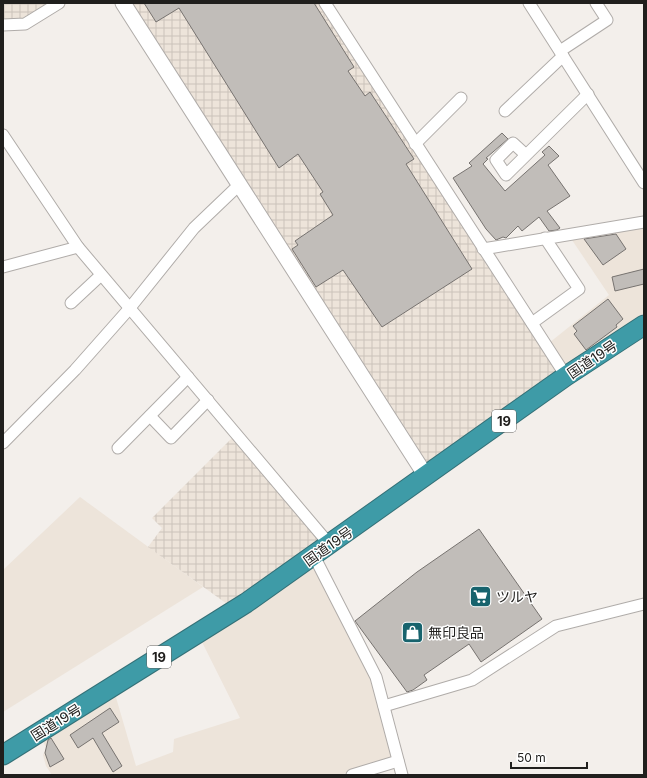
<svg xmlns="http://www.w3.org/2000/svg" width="647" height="778" font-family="Inter,'Noto Sans JP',sans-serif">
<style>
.built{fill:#ede4da}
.industrial{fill:url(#industrial-grid)}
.building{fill:#c1bdb9;stroke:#777370}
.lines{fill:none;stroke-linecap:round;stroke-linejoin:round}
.street-casing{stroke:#b0aca9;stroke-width:13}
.secondary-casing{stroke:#b0aca9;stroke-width:17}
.highway-casing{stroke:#347077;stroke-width:21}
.street{stroke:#fff;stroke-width:11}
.secondary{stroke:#fff;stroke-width:15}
.highway{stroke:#3e9ba7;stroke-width:19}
.labels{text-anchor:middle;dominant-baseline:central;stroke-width:3;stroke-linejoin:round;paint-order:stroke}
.shield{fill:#fff;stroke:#636261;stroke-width:1}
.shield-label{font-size:13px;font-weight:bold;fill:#201f1d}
.street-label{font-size:14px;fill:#201f1d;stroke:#fff}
.poi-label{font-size:14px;fill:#201f1d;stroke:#fff;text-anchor:start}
</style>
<defs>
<pattern id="industrial-grid" width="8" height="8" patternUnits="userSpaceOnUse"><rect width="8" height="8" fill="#ede4da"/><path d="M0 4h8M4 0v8" fill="none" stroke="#cbc3bb"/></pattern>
</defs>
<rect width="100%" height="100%" fill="#f3efeb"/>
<g class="built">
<polygon points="644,224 644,313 566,367 549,343 609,295 570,237"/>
<polygon points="80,497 203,587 3,712 3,570"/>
<polygon points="312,569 316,571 374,684 392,759 340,775 52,775 46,766 43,755 46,748 42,739 115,694 136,766 173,752 174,739 240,718 202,642"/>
</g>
<g class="industrial">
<polygon points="3,3 50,3 26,19 3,20"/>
<polygon points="130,3 322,3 557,372 430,463 425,462"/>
<polygon points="233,437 318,539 317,544 227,604 148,547 162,528 152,518"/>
</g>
<g class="building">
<polygon points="144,3 314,3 354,67 348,71 365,96 370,92 414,159 406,164 472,269 382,327 343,270 316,287 292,249 298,245 295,241 333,215 320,194 323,192 298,154 279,168 179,8 156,22"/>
<polygon points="502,133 508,139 486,158 488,159 483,164 505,191 545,155 542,152 549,146 559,156 548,165 570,196 547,211 560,228 557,230 549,231 539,217 522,231 518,226 506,238 503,237 496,240 486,229 453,178 472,166 469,163"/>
<polygon points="616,234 626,249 603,265 584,239"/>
<polygon points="644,269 644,284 615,291 612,277"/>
<polygon points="608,299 623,319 616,325 617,327 586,350 574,334 577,331 573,326"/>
<polygon points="479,529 542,619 481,662 469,644 424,675 427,680 413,690 407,692 355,621 417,572"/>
<polygon points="110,708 119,722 102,733 122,766 113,772 93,738 78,748 70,735"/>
<polygon points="51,738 64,759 50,767 45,753 48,740"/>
</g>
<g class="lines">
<defs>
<g id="street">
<polyline points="325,3 566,376"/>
<polyline points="529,3 644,183"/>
<polyline points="3,25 25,24 59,3"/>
<polyline points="560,51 607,20 596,3"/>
<polyline points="505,111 563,56"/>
<polyline points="3,135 78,247 330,545"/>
<polyline points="415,144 461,98"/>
<polyline points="526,155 513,143 496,160 506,175 588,94"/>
<polyline points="483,249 644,222"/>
<polyline points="3,267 78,247"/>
<polyline points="71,303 101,275"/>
<polyline points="532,323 579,289 545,238"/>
<polyline points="150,416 171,438 208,400"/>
<polyline points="3,443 75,370 129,309 194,228 239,185"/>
<polyline points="118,448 188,377"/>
<polyline points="314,556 376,677 402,775"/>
<polyline points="384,706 472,680 556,626 644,604"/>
<polyline points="352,775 398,761"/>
</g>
<polyline id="secondary" points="123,3 426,476"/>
<polyline id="highway" points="3,755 246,603 566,376 644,325"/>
</defs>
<use href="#street" class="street-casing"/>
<use href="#secondary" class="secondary-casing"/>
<use href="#highway" class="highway-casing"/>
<use href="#street" class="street"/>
<use href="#secondary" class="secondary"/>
<use href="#highway" class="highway"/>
</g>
<defs>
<symbol id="supermarket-square" viewBox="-11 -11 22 22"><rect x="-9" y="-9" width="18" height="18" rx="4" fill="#17636d" stroke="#fff"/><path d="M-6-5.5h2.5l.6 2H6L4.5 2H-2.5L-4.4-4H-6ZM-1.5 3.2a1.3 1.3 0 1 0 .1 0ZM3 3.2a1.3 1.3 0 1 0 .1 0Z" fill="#fff"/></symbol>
<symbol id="shop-square" viewBox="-11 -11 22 22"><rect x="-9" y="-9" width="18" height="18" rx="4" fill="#17636d" stroke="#fff"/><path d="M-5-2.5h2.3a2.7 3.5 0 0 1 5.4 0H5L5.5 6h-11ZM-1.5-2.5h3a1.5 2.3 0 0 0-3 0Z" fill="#fff"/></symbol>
</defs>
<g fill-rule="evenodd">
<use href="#supermarket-square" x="468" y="584" width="25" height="25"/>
<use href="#shop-square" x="400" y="620" width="25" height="25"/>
</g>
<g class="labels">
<g class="shield">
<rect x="492" y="410" width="24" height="22" rx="3"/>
<rect x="147" y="646" width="24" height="22" rx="3"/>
</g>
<g class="shield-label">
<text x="504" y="421">19</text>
<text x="159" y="657">19</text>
</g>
<g class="street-label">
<text transform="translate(592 359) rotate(-34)">国道19号</text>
<text transform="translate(328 546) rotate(-35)">国道19号</text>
<text transform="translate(56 722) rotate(-32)">国道19号</text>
</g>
<g class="poi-label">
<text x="496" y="596">ツルヤ</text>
<text x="428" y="632">無印良品</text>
</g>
</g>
<rect width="647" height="778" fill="none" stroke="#201f1d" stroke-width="8"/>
<path d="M511 762v6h76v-6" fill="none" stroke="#201f1d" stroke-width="2"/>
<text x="517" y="762" font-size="12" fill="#201f1d" stroke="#ffffff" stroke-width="3" paint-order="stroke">50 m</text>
</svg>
